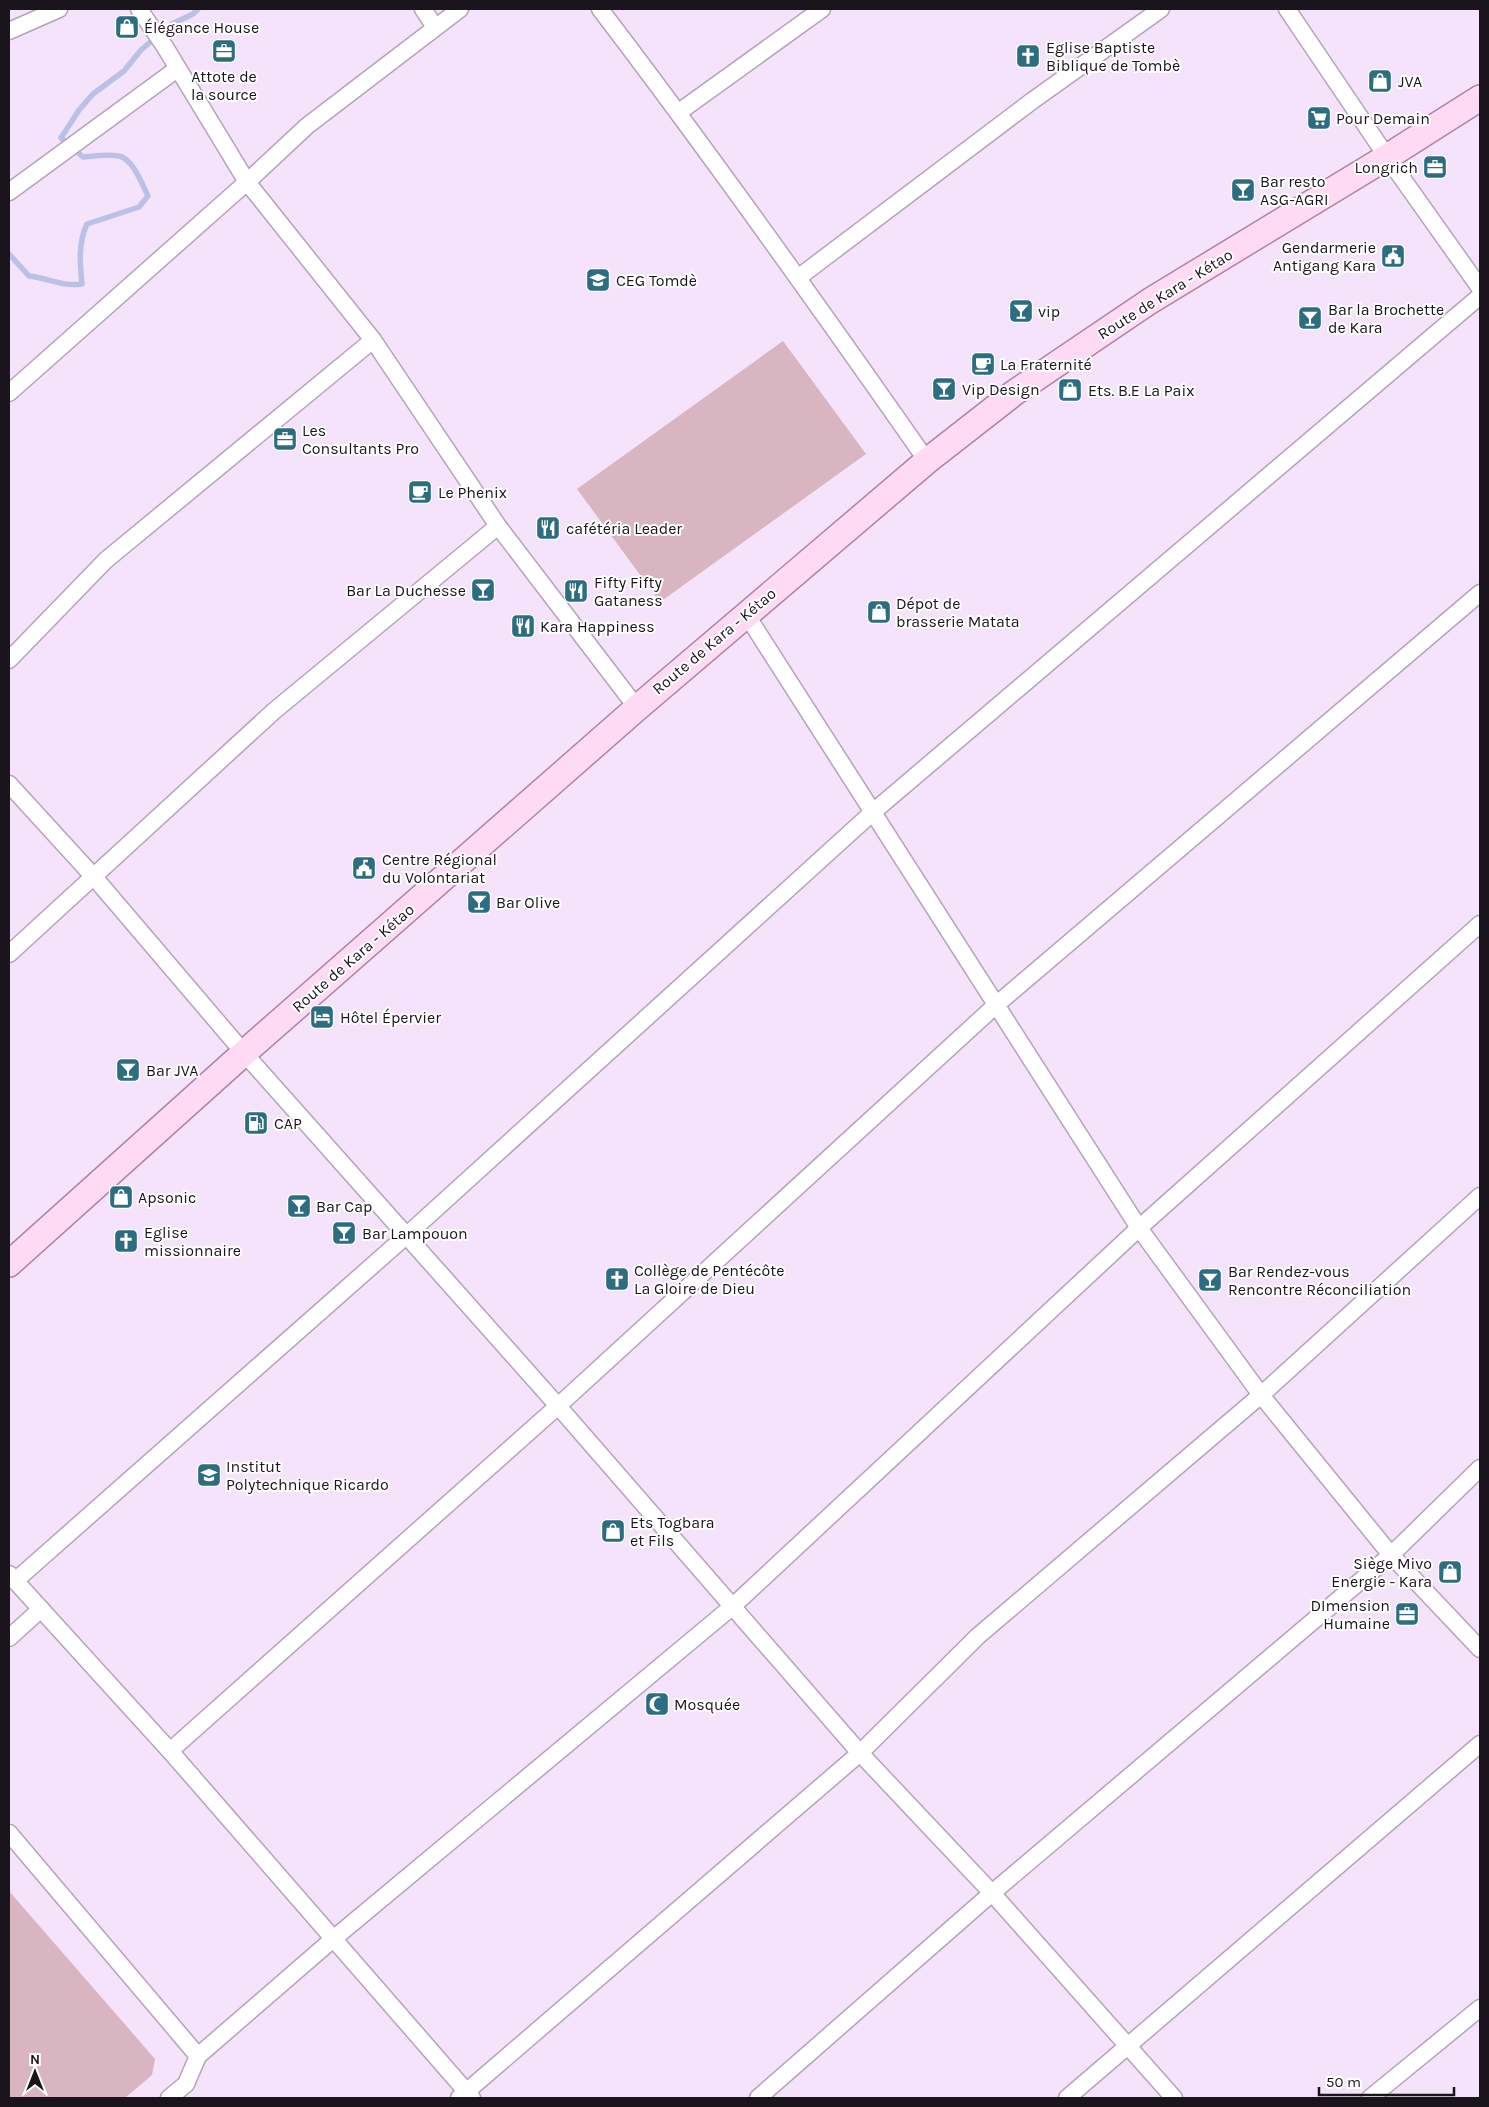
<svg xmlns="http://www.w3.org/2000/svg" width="1489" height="2107" font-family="Karla,sans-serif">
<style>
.green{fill:#d8b5c0}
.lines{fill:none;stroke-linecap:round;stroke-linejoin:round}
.stream{stroke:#bbc0e7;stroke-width:5.5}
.minor-casing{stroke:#b4a3b9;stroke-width:19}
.primary-casing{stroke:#ae84a3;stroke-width:28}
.minor{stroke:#fff;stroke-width:16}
.primary{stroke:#fedaf4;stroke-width:25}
.labels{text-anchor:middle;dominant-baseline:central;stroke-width:4;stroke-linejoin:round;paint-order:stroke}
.poi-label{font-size:16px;fill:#1a141c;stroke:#fff;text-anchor:start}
.street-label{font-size:16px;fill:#1a141c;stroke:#fff}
</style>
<rect width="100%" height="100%" fill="#f4e3fa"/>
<g class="green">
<polygon points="783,341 866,454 660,602 577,489"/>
<polygon points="9,1891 155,2059 152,2075 125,2098 9,2098"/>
</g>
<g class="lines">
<path class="stream" d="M9,254L29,276C48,278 63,287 82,284C80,264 78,243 87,224L139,207L148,196C142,184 133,159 119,156C108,154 94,156 83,157L61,138L79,110L93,94L124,71L141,50L172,24L193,14L198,9"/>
<defs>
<g id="minor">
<polyline points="139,9 165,47 247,182 373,340 498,526 637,708"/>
<polyline points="423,9 435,27"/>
<path d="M600,9C713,157 820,308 927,461"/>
<polyline points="1287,9 1387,157 1480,288"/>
<polyline points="9,31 59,9"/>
<polyline points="679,112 822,9"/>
<polyline points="9,192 177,69"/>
<polyline points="799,277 1032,101 1161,9"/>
<polyline points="9,393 247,182 307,126 460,9"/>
<polyline points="746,614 1139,1228 1261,1395 1391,1555 1480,1649"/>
<polyline points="9,660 106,560 373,340"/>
<polyline points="9,784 94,877 244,1053 558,1406 860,1753 992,1893 1174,2098"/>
<polyline points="9,954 274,711 498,526"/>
<polyline points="9,1574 170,1751 472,2098"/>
<polyline points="15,1581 407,1235 873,812 1480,296"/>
<polyline points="9,1638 41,1609"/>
<polyline points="170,1751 558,1406 996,1005 1480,593"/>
<polyline points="9,1833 198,2056 186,2084 169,2098"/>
<polyline points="198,2056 332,1940 733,1606 1139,1228 1480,924"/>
<polyline points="459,2098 860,1753 978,1636 1261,1395 1480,1196"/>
<polyline points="758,2098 992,1893 1391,1555 1480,1468"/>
<polyline points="1067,2098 1480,1744"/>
<polyline points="1370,2098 1480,2008"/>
</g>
<polyline id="primary" points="9,1264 244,1053 637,708 927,461 1014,393 1150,301 1387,157 1480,98"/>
</defs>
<use href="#minor" class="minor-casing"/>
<use href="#primary" class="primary-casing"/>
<use href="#minor" class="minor"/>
<use href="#primary" class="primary"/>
</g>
<defs>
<symbol id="shop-square" viewBox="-11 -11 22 22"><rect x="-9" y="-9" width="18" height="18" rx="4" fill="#2c6d81" stroke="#fff"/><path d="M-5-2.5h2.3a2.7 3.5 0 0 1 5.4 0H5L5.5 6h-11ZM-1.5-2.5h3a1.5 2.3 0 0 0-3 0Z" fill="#fff"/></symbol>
<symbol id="office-square" viewBox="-11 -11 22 22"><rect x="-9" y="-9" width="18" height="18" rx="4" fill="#2c6d81" stroke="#fff"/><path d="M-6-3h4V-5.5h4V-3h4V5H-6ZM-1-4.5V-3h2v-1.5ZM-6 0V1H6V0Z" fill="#fff"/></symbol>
<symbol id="church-square" viewBox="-11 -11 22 22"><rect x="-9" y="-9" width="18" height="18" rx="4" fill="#2c6d81" stroke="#fff"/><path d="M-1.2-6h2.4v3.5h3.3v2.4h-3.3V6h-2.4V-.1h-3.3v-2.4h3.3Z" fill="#fff"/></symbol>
<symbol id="supermarket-square" viewBox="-11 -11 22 22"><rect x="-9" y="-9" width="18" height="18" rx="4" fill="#2c6d81" stroke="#fff"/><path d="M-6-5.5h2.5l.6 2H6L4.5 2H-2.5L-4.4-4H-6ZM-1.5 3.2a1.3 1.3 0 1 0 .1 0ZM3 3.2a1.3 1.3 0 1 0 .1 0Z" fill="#fff"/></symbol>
<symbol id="bar-square" viewBox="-11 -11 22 22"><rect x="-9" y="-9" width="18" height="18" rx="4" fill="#2c6d81" stroke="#fff"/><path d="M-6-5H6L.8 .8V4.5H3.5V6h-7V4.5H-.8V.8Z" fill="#fff"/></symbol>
<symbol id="civic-square" viewBox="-11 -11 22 22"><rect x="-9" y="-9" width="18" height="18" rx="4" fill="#2c6d81" stroke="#fff"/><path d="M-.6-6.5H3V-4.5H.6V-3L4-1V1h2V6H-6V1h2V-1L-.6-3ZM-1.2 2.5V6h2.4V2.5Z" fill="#fff"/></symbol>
<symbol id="school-square" viewBox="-11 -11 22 22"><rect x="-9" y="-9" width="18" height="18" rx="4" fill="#2c6d81" stroke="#fff"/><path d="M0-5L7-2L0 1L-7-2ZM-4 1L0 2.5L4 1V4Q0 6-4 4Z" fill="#fff"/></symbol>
<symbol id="cafe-square" viewBox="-11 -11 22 22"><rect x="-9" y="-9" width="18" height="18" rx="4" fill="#2c6d81" stroke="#fff"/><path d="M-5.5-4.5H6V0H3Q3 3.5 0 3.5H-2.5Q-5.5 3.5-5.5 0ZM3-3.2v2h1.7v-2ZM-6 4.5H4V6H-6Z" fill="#fff"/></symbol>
<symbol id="restaurant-square" viewBox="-11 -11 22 22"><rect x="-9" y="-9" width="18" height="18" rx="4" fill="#2c6d81" stroke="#fff"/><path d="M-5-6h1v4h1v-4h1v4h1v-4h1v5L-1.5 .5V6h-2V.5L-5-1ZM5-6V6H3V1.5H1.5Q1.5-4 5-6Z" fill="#fff"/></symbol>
<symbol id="hotel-square" viewBox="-11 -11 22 22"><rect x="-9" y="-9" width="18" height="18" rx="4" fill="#2c6d81" stroke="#fff"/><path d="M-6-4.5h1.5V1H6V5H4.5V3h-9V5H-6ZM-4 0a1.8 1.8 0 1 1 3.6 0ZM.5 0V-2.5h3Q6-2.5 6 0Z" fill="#fff"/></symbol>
<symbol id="fuel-square" viewBox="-11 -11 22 22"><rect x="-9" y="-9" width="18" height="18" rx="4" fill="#2c6d81" stroke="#fff"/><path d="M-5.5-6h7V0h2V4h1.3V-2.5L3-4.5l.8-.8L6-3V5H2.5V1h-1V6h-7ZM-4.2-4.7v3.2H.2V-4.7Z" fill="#fff"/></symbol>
<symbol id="mosque-square" viewBox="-11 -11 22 22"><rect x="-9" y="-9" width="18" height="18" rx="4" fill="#2c6d81" stroke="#fff"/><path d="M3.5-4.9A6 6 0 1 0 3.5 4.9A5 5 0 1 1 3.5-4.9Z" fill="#fff"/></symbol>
</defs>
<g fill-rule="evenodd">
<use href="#shop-square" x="113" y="13" width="28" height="28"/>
<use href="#office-square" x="210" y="37" width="28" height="28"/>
<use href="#church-square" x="1014" y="42" width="28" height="28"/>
<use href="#shop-square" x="1366" y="67" width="28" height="28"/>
<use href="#supermarket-square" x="1305" y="104" width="28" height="28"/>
<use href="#office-square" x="1421" y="153" width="28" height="28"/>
<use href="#bar-square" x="1229" y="176" width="28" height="28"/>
<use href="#civic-square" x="1379" y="242" width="28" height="28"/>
<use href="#school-square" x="584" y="266" width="28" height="28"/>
<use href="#bar-square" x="1007" y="297" width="28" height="28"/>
<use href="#bar-square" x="1296" y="304" width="28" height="28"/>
<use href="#cafe-square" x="969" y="350" width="28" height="28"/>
<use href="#bar-square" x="930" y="375" width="28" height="28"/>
<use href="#shop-square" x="1056" y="376" width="28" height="28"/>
<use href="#office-square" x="271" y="425" width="28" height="28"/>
<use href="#cafe-square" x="406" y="478" width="28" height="28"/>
<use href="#restaurant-square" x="534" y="514" width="28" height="28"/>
<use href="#bar-square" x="469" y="576" width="28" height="28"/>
<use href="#restaurant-square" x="562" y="577" width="28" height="28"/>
<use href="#shop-square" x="865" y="598" width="28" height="28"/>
<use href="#restaurant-square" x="509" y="612" width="28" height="28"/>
<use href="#civic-square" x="350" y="854" width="28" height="28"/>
<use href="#bar-square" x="465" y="888" width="28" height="28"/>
<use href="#hotel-square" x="308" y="1003" width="28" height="28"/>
<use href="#bar-square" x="114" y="1056" width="28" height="28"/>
<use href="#fuel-square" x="242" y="1109" width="28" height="28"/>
<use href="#shop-square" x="107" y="1183" width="28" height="28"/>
<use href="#bar-square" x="285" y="1192" width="28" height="28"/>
<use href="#bar-square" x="330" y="1219" width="28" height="28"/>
<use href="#church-square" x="112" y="1227" width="28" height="28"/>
<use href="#church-square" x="603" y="1265" width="28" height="28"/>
<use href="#bar-square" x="1196" y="1266" width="28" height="28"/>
<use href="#school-square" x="195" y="1461" width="28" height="28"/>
<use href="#shop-square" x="599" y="1517" width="28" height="28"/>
<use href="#shop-square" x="1436" y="1558" width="28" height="28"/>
<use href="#office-square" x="1393" y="1600" width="28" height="28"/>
<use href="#mosque-square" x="643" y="1690" width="28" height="28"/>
</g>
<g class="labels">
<g class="poi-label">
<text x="144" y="27">Élégance House</text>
<text x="1046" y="47">Eglise Baptiste<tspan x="1046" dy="18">Biblique de Tombè</tspan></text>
<text x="224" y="76" text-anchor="middle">Attote de<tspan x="224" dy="18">la source</tspan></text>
<text x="1398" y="81">JVA</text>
<text x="1336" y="118">Pour Demain</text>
<text x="1418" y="167" text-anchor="end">Longrich</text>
<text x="1260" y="181">Bar resto<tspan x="1260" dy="18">ASG-AGRI</tspan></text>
<text x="1376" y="247" text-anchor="end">Gendarmerie<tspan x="1376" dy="18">Antigang Kara</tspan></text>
<text x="616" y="280">CEG Tomdè</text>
<text x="1328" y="309">Bar la Brochette<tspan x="1328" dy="18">de Kara</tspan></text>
<text x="1038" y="311">vip</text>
<text x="1000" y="364">La Fraternité</text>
<text x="962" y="389">Vip Design</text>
<text x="1088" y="390">Ets. B.E La Paix</text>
<text x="302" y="430">Les<tspan x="302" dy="18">Consultants Pro</tspan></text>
<text x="438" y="492">Le Phenix</text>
<text x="566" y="528">cafétéria Leader</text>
<text x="594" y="582">Fifty Fifty<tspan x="594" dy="18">Gataness</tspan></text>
<text x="466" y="590" text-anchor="end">Bar La Duchesse</text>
<text x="896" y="603">Dépot de<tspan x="896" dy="18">brasserie Matata</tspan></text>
<text x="540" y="626">Kara Happiness</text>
<text x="382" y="859">Centre Régional<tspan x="382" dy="18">du Volontariat</tspan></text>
<text x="496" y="902">Bar Olive</text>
<text x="340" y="1017">Hôtel Épervier</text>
<text x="146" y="1070">Bar JVA</text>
<text x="274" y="1123">CAP</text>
<text x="138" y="1197">Apsonic</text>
<text x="316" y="1206">Bar Cap</text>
<text x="144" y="1232">Eglise<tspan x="144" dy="18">missionnaire</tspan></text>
<text x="362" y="1233">Bar Lampouon</text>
<text x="634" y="1270">Collège de Pentécôte<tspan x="634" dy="18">La Gloire de Dieu</tspan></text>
<text x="1228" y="1271">Bar Rendez-vous<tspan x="1228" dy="18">Rencontre Réconciliation</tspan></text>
<text x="226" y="1466">Institut<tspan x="226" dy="18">Polytechnique Ricardo</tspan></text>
<text x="630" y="1522">Ets Togbara<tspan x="630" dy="18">et Fils</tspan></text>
<text x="1432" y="1563" text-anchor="end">Siège Mivo<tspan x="1432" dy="18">Energie - Kara</tspan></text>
<text x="1390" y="1605" text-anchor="end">DImension<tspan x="1390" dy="18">Humaine</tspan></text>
<text x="674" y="1704">Mosquée</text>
</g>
<g class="street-label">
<text transform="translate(1165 294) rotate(-32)">Route de Kara - Kétao</text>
<text transform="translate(714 641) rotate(-40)">Route de Kara - Kétao</text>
<text transform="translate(353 958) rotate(-41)">Route de Kara - Kétao</text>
</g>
</g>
<rect width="1489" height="2107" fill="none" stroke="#1a141c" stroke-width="20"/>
<g transform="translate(35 2072)" stroke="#ffffff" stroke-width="4" paint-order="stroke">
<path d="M0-4L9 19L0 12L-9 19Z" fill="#1a141c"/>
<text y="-8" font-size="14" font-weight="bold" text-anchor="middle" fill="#1a141c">N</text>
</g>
<path d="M1319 2087v8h135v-8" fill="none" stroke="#1a141c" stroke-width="2.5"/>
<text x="1326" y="2087" font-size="15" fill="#1a141c" stroke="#ffffff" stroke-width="4" paint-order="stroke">50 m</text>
</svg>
